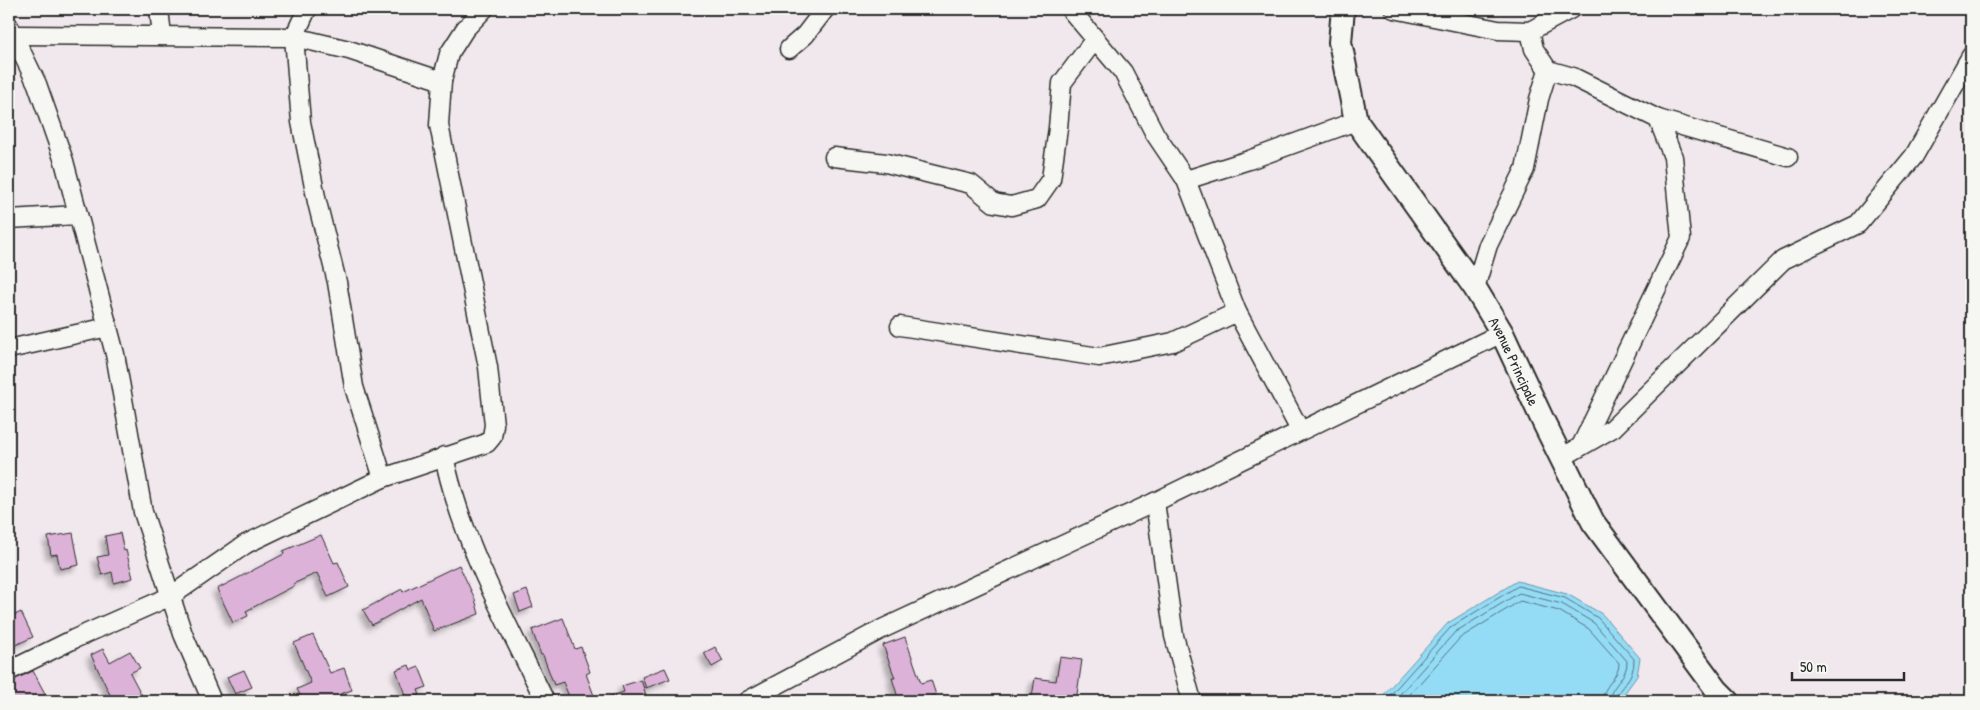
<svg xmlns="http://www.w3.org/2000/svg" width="1980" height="710" font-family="'Patrick Hand',sans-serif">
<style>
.water{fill:#94dcf6;stroke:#6a95a5}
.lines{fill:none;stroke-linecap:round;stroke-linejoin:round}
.shore{stroke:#55727c;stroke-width:1}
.building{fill:#ddb2d8;stroke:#2b2b2b;filter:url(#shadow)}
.minor-casing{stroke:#2b2b2b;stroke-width:21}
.tertiary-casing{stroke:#2b2b2b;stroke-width:26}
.minor{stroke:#f6f6f2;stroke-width:18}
.tertiary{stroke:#f6f6f2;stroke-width:22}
.labels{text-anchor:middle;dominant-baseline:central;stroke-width:4;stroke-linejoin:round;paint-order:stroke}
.street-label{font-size:15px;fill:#2b2b2b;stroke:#f6f6f2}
</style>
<defs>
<filter id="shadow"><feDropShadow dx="-4.5" dy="4.5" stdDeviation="2.5" flood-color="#0004"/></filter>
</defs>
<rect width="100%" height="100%" fill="#f1e8ed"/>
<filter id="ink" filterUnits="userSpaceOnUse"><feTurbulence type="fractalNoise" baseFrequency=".02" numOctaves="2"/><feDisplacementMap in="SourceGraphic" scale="10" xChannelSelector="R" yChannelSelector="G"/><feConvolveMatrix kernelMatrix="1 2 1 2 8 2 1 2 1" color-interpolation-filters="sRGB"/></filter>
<g filter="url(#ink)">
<polygon class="water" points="1517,581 1567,594 1602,614 1640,658 1637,676 1619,701 1378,701 1448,623"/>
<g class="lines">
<g class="shore">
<path d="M1385,701L1451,627L1518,586L1565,598L1598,618L1634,659C1635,681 1618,685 1615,701"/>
<path d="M1394,701L1455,632L1519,593L1562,604L1594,623L1627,661C1628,678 1610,685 1609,701"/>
<path d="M1404,701L1460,638L1520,601L1559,611L1589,629L1619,663C1620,677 1602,686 1602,701"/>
</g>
</g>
<g class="building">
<polygon points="73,533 79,565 60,569 57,554 51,555 48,537"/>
<polygon points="120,533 124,551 126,550 133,578 114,583 112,572 102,575 97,557 108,555 105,536"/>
<polygon points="321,535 334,563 338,562 349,587 328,597 317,573 293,584 294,586 246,611 248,616 233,623 217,589 284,554 283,551"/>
<polygon points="459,565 475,599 479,614 434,631 421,598 372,625 363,610 402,589 403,592"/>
<polygon points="527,590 533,607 520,612 514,595"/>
<polygon points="21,612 33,637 9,648 9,618"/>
<polygon points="563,618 575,649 581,647 590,672 586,674 596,701 571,701 563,682 554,685 543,655 541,655 532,630"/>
<polygon points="313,635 330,673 344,668 352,690 340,694 343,701 303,701 297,689 311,683 294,643"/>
<polygon points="905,637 921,683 931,680 936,695 914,701 899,701 892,678 895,678 883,645"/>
<polygon points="715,647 723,661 712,667 704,653"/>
<polygon points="103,649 110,662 130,651 140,668 130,673 145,701 113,701 91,655"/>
<polygon points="1060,657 1082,660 1076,701 1058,701 1032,697 1035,678 1056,681"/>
<polygon points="409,665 411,670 419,667 427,687 418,690 420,695 407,700 396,670"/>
<polygon points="665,668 670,679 646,688 642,677"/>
<polygon points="244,670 252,687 235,694 227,677"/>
<polygon points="33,671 49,701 9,701 9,682"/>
<polygon points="641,680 648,701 603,701 602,699 624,692 622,686"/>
</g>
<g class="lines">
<defs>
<g id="minor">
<polyline points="159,9 162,36"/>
<polyline points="307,9 294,37 301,122 317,202 337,282 354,387 383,478"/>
<polyline points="1070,9 1123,72 1155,134 1186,180 1249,160 1356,121"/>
<polyline points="1394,9 1498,30 1530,31 1571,9"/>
<polyline points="9,26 37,84 64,161 115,354 143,512 183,634 212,701"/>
<polyline points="1530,31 1534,49 1548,70 1573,77 1658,119 1673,157 1681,238 1582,444"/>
<polyline points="14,35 294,37 349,50 442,81"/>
<polyline points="789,49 805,35 825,9"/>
<polyline points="1658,119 1788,157"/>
<polyline points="834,157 886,163 971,184 994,203 1011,206 1037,199 1051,179 1058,128 1062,83 1095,39"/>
<polyline points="1186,180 1237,312 1300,430"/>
<polyline points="9,219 78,215"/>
<polyline points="1475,288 1488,245 1525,169 1539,99 1548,70"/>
<polyline points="900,326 1099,357 1173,342 1237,312"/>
<polyline points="9,349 108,327"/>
<path d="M444,456C462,543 507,622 545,701"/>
<polyline points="1561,458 1613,428 1783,260 1858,224 1914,156 1971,56"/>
<polyline points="1155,502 1174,636 1192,701"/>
<polyline points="9,671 74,639 171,596 246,544 383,478 487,443 492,437 494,425 488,367 439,125 442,81 449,54 465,29 484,9"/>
<polyline points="747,701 882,629 1155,502 1502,333"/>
</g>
<g id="tertiary">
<path id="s1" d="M1343,9L1340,42L1356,121L1475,288L1502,333L1544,423L1593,522L1717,690L1728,701"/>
</g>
</defs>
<use href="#minor" class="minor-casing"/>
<use href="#tertiary" class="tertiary-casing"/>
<use href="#minor" class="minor"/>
<use href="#tertiary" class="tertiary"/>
</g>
</g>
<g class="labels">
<g class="street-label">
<text stroke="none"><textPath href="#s1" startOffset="402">Avenue Principale</textPath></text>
</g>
</g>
<rect width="1980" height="710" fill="none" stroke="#f6f6f2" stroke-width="30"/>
<rect x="15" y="15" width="1950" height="680" fill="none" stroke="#2b2b2b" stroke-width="2" filter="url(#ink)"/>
<path d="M1792 672v8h112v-8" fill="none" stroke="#2b2b2b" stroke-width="2.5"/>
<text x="1800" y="672" font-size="15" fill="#2b2b2b" stroke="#f6f6f2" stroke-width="4" paint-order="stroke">50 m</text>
</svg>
